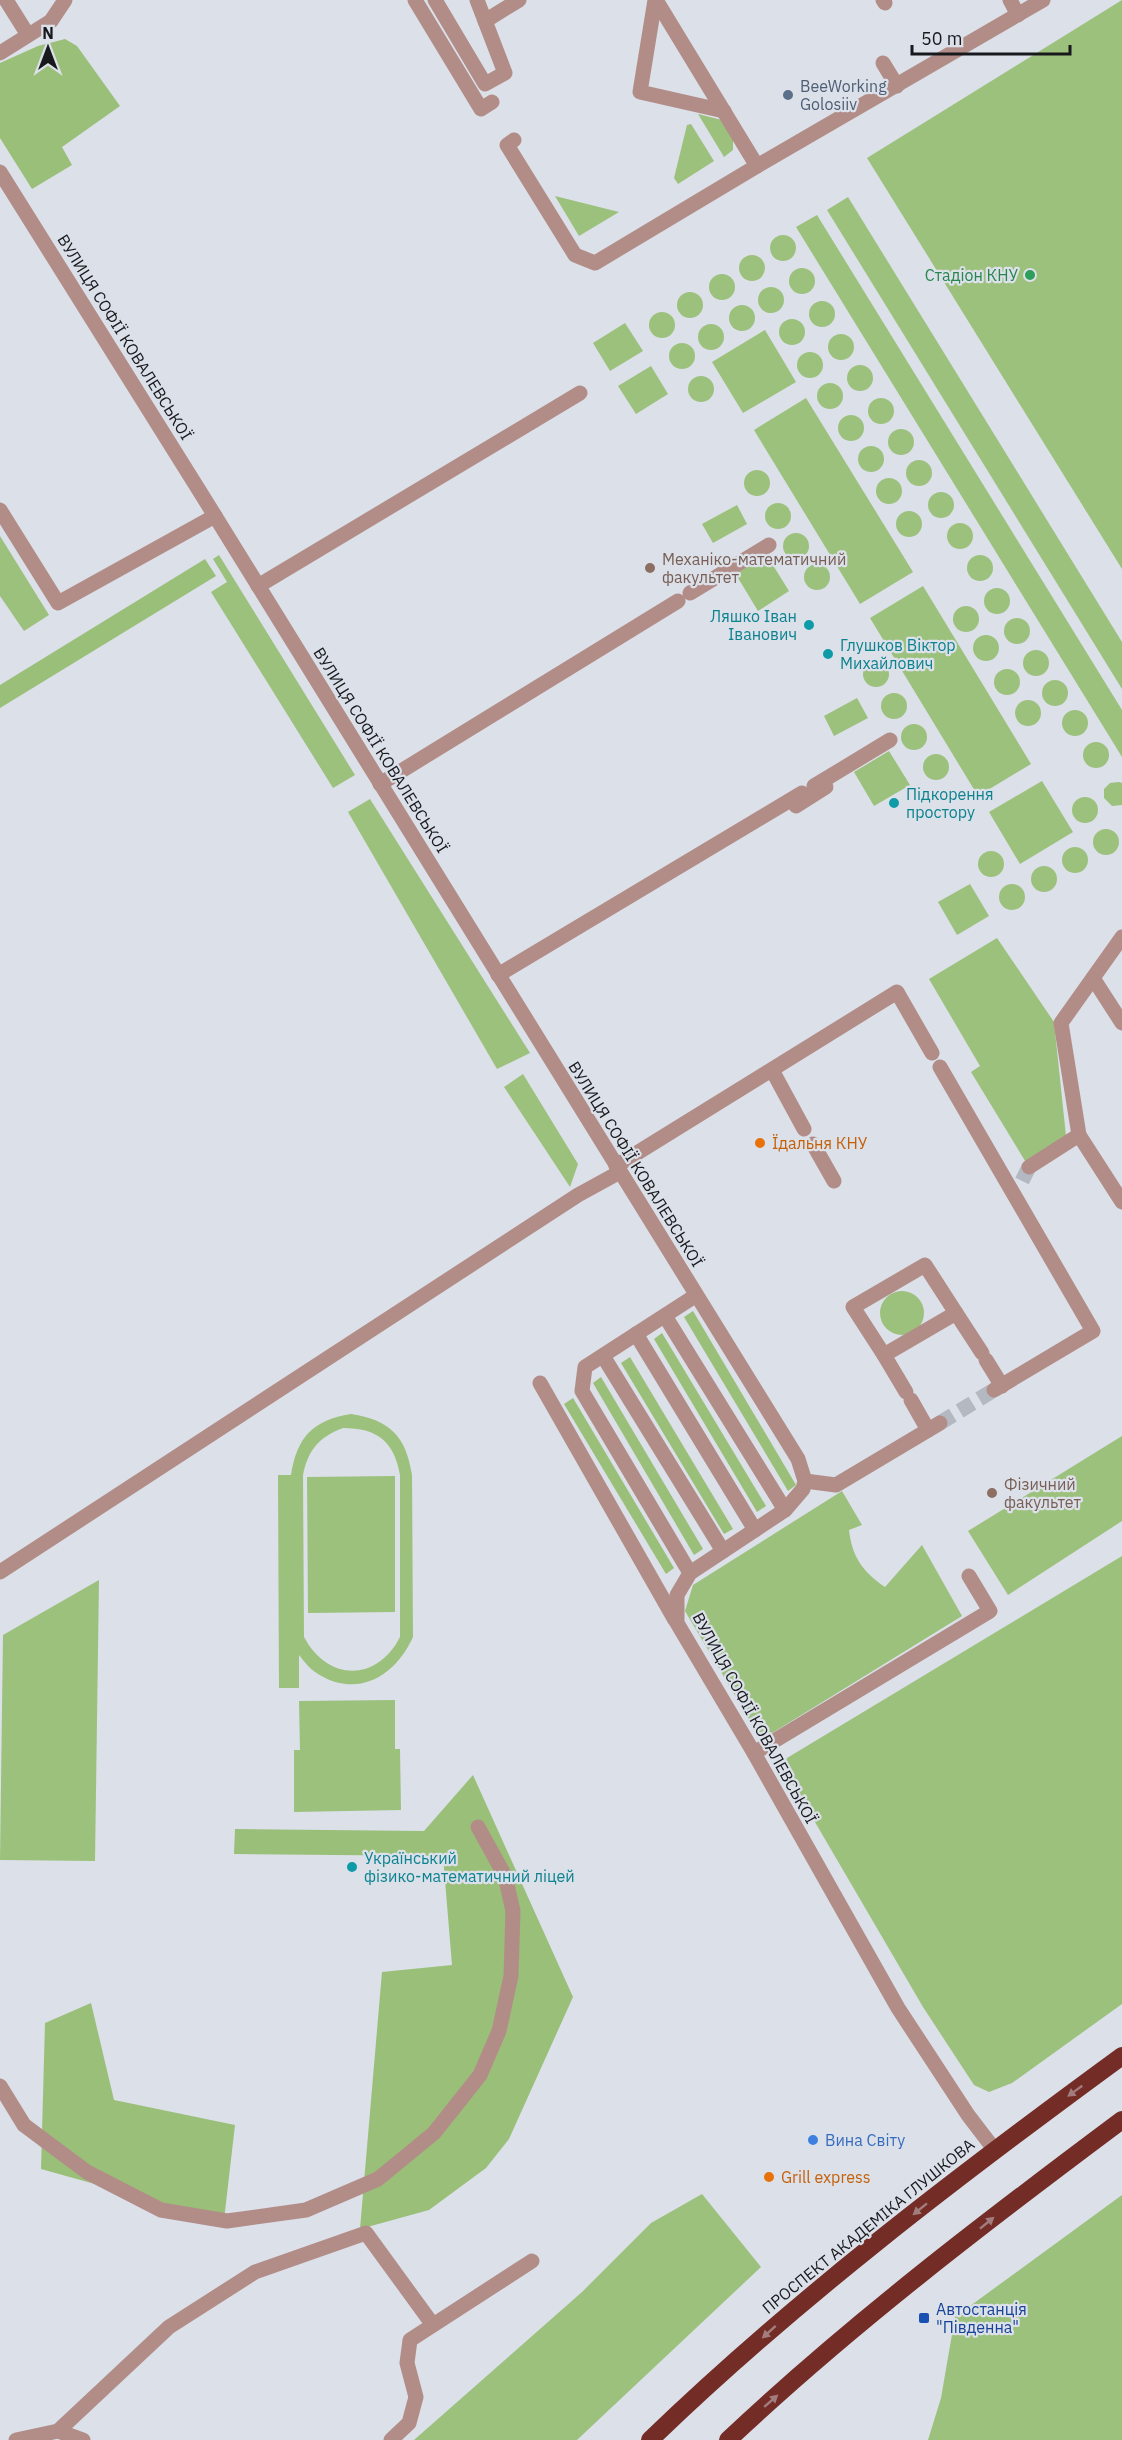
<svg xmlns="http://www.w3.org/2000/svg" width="1122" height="2440" font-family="'IBM Plex Sans',sans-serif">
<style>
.green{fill:#9cc17c;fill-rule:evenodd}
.forest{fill:#9abf79}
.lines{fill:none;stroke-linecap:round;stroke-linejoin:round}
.minor-tunnel{stroke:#b4b8c0;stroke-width:15;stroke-dasharray:15 8;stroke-linecap:butt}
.minor{stroke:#b28d88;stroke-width:15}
.highway{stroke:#742c26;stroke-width:18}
.oneway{fill:#a27d7e}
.service-dot{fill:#5c6f8a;stroke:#dbe0e9;stroke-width:2}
.leisure-dot{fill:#2e9e5b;stroke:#dbe0e9;stroke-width:2}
.education-dot{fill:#8d6e63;stroke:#dbe0e9;stroke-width:2}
.culture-dot{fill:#0f9aa8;stroke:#dbe0e9;stroke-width:2}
.food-dot{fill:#e8710a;stroke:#dbe0e9;stroke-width:2}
.shop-dot{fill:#3f7fe0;stroke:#dbe0e9;stroke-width:2}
.transit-dot{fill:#1a4fb4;stroke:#dbe0e9;stroke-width:2}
.labels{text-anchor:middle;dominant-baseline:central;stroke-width:4.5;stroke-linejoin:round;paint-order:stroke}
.service-label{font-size:16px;fill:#4e5e75;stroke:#dbe0e9;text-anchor:start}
.leisure-label{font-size:16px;fill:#27864d;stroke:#dbe0e9;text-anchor:end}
.street-label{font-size:16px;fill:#18191d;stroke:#dbe0e9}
.education-label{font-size:16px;fill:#785e54;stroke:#dbe0e9;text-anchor:start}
.culture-label{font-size:16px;fill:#0d838f;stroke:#dbe0e9;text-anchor:start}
.food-label{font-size:16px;fill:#c56008;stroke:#dbe0e9;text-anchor:start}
.shop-label{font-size:16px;fill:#366cbe;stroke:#dbe0e9;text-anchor:start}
.transit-label{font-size:16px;fill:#164399;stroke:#dbe0e9;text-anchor:start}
</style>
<rect width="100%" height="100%" fill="#dbe0e9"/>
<g class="green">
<polygon points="1122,0 1122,569 867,158"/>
<polygon points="698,114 722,120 733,139 733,150 724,157"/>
<polygon points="691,124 714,161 678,184 674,178 687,125"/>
<polygon points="555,196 619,212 579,236"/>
<polygon points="848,197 1122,642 1122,689 827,210"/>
<polygon points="817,215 1122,710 1122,757 796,227"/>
<circle cx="783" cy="248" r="13"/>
<circle cx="752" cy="268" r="13"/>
<circle cx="802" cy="281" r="13"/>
<circle cx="722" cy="287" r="13"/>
<circle cx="771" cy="300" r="13"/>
<circle cx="690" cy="305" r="13"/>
<circle cx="822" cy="314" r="13"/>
<circle cx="742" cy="318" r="13"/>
<circle cx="662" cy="325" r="13"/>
<circle cx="792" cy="332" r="13"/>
<polygon points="625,323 643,351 610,371 593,343"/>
<circle cx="711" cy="337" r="13"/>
<polygon points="765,330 796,382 743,413 712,362"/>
<circle cx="841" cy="347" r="13"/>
<circle cx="682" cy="356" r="13"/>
<circle cx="810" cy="365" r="13"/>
<circle cx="860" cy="378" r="13"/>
<polygon points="651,366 668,394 636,414 618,386"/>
<circle cx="701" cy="389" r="13"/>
<circle cx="830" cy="396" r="13"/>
<polygon points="806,398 913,572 860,604 754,430"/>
<circle cx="881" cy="411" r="13"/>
<circle cx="851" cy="428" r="13"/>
<circle cx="901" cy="442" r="13"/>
<circle cx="871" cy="459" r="13"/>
<circle cx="919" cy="473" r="13"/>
<circle cx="757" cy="483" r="13"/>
<circle cx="889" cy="491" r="13"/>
<circle cx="941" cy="505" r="13"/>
<circle cx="778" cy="516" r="13"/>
<polygon points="737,505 747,524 713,543 702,524"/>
<circle cx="909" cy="524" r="13"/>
<circle cx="960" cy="536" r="13"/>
<circle cx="796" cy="546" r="13"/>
<polygon points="0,536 49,615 24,631 0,596"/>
<polygon points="766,554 789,591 758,611 735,573"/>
<polygon points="219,555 355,775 333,788 211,592 227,582 213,559"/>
<circle cx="980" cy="568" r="13"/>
<circle cx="817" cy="577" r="13"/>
<polygon points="923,586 1031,764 978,796 870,618"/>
<circle cx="997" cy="601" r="13"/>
<circle cx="966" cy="619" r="13"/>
<circle cx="1017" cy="631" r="13"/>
<circle cx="986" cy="648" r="13"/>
<circle cx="1036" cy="663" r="13"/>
<circle cx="876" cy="674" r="13"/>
<circle cx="1007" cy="682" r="13"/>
<circle cx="1055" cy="693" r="13"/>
<circle cx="894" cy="706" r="13"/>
<polygon points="857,698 868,718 834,736 824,716"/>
<circle cx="1028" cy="713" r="13"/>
<circle cx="1075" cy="723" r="13"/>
<circle cx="914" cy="737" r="13"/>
<circle cx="1096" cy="755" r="13"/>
<polygon points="889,751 910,785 874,806 854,772"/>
<circle cx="936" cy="767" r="13"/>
<polygon points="1042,781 1073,832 1020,864 989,812"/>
<polygon points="1119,782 1122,783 1122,805 1112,806 1104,798 1104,789 1110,783"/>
<circle cx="1085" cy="810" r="13"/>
<polygon points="370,799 530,1053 497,1069 348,812"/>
<circle cx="1106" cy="842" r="13"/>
<circle cx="1075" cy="860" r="13"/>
<circle cx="991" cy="864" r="13"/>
<circle cx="1044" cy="879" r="13"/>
<polygon points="970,884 989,916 957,935 938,902"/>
<circle cx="1012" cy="897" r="13"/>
<polygon points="997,938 1054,1022 1066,1136 1027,1164 971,1072 980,1066 929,979"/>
<polygon points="523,1074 578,1164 570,1187 504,1087"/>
<circle cx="902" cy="1313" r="22"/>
<path d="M351,1414C390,1420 406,1436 412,1475L413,1637C395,1677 356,1700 315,1672C309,1668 304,1661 299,1655V1688H279L278,1475H291C297,1437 313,1420 351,1414ZM343,1428C377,1428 394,1441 400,1475V1637C377,1682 328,1682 304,1637L303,1475C308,1450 319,1437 343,1428Z"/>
<polygon points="1122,1436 1122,1521 1008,1595 968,1531"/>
<polygon points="395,1476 395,1612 308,1613 307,1477"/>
<path d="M842,1491L862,1525L849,1530C852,1557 863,1572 885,1587L922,1545L962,1616L769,1735L756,1731L685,1611L693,1585Z"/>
<polygon points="1122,1556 1122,2004 1012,2083 989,2092 974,2085 923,2007 784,1769 787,1758"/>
<polygon points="99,1580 95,1861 0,1860 3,1635"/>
<polygon points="395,1700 395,1749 400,1749 401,1810 294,1812 294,1750 300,1750 299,1701"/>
<polygon points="702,2194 761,2267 577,2440 414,2440 582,2292 651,2223"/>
<polygon points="1122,2195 1122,2440 928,2440 941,2398 955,2317"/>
</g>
<g class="forest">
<polygon points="65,39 77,46 120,106 62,147 72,165 32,189 0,138 0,63 38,46"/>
<polygon points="205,559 216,576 0,708 0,685"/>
<polygon points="693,1311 796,1485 788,1491 684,1317"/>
<polygon points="662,1333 766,1506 757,1512 654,1339"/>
<polygon points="630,1357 733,1529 724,1534 621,1363"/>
<polygon points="601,1377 703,1549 694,1555 593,1383"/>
<polygon points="573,1398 674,1568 666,1574 564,1404"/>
<polygon points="473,1775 573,1997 509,2139 486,2168 429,2210 360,2229 382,1972 452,1965 443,1856 234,1854 235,1829 424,1831"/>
<polygon points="91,2003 114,2100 235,2125 224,2220 41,2169 45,2023"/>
</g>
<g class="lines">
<g class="minor-tunnel">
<polyline points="1022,1181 1029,1167"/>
<polyline points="940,1423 994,1390"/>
</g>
<g class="minor">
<polyline points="6,0 28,35"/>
<polyline points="415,0 481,109 492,102"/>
<polyline points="435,0 485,84 505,73 477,0"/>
<polyline points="655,0 640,92 724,111"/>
<polyline points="883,0 885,3"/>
<polyline points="1010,0 1018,15"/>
<polyline points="485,21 519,0"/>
<polyline points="0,53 51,21 65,0"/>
<polyline points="883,63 897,86"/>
<polyline points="514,140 507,145 575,255 595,263 757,166 656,0"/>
<polyline points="757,166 1043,0"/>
<polyline points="0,172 202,495 798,1459 805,1481 803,1489 785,1510 690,1573 677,1595 677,1623 754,1753 898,2008 968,2115 994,2149"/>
<polyline points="0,510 58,603 215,516"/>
<polyline points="258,586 580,393"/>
<polyline points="690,593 769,545"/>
<polyline points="380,784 678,601"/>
<polyline points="814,786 890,740"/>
<polyline points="796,806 826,787 823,781"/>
<polyline points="1122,937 1061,1023 1079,1135 1122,1202"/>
<polyline points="498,975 802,793"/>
<polyline points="1093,978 1122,1023"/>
<polyline points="940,1067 1093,1331 994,1390"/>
<polyline points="772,1070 804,1129"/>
<polyline points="813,1144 834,1181"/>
<polyline points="616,1166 897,992 932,1053"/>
<polyline points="1029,1167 1079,1135"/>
<polyline points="665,1316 785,1510"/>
<polyline points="636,1334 755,1530"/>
<polyline points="884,1355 853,1307 925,1265 956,1313"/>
<polyline points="603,1356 723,1551"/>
<polyline points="986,1360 1002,1386"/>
<polyline points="540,1383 675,1620"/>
<polyline points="906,1392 884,1355 956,1313 982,1353"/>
<polyline points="911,1400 928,1430"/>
<polyline points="805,1481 836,1485 940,1423"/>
<polyline points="0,1572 578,1195 620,1172"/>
<polyline points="690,1573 582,1391 585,1367 695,1296"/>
<polyline points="754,1753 990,1611 969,1576"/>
<polyline points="0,2086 24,2125 87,2172 161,2210 227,2221 306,2210 378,2179 434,2133 480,2075 499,2031 511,1976 513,1911 505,1876 478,1827"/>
<polyline points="58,2431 83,2440"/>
<polyline points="16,2440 58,2431 169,2327 255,2272 366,2233 433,2325"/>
<polyline points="391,2440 409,2423 416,2397 407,2363 410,2340 532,2261"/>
</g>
<g class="highway">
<path d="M650,2440C796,2299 958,2176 1122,2056"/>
<path d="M728,2440C850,2325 988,2220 1122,2120"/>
</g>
</g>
<defs><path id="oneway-solid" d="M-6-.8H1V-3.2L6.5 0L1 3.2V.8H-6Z" transform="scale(1.5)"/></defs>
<g class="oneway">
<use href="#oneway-solid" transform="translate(1075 2091) rotate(144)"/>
<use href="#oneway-solid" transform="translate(920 2209) rotate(141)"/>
<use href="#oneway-solid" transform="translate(987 2223) rotate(-39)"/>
<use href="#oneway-solid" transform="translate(769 2332) rotate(138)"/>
<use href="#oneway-solid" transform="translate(771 2401) rotate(-41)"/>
</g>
<circle class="service-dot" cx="788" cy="95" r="6"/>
<circle class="leisure-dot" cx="1030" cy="275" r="6"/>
<g class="education-dot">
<circle cx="650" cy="568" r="6"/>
<circle cx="992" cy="1493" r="6"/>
</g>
<g class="culture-dot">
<circle cx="809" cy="625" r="6"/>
<circle cx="828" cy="654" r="6"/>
<circle cx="894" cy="803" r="6"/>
<circle cx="352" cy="1867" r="6"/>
</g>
<g class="food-dot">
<circle cx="760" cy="1143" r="6"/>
<circle cx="769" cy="2177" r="6"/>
</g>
<circle class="shop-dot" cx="813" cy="2140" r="6"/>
<rect class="transit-dot" x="918" y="2312" width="12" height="12" rx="3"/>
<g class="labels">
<g class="service-label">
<text x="800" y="86">BeeWorking<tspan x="800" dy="18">Golosiiv</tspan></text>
</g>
<g class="leisure-label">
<text x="1018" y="275">Стадіон КНУ</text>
</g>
<g class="street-label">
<text transform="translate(125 337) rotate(58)">ВУЛИЦЯ СОФІЇ КОВАЛЕВСЬКОЇ</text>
<text transform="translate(381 750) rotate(58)">ВУЛИЦЯ СОФІЇ КОВАЛЕВСЬКОЇ</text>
<text transform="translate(636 1164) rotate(58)">ВУЛИЦЯ СОФІЇ КОВАЛЕВСЬКОЇ</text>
<text transform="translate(755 1718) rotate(61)">ВУЛИЦЯ СОФІЇ КОВАЛЕВСЬКОЇ</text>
<text transform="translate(868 2226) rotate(-39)">ПРОСПЕКТ АКАДЕМІКА ГЛУШКОВА</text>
</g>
<g class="education-label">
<text x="662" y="559">Механіко-математичний<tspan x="662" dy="18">факультет</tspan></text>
<text x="1004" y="1484">Фізичний<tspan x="1004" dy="18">факультет</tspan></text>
</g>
<g class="culture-label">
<text x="797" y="616" text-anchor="end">Ляшко Іван<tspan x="797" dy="18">Іванович</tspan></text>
<text x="840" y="645">Глушков Віктор<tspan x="840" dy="18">Михайлович</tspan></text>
<text x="906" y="794">Підкорення<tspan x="906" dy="18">простору</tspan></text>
<text x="364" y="1858">Український<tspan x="364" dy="18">фізико-математичний ліцей</tspan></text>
</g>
<g class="food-label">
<text x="772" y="1143">Їдальня КНУ</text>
<text x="781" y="2177">Grill express</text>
</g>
<g class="shop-label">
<text x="825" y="2140">Вина Світу</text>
</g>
<g class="transit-label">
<text x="936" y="2309">Автостанція<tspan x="936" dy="18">"Південна"</tspan></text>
</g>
</g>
<g transform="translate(48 48)" stroke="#dbe0e9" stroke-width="4.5" paint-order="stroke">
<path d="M0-4.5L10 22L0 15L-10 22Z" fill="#18191d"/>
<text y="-9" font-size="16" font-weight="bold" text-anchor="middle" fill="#18191d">N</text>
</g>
<path d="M912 45v9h158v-9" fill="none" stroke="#18191d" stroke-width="3"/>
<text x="921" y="45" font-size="18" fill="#18191d" stroke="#dbe0e9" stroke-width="4.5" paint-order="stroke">50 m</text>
</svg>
